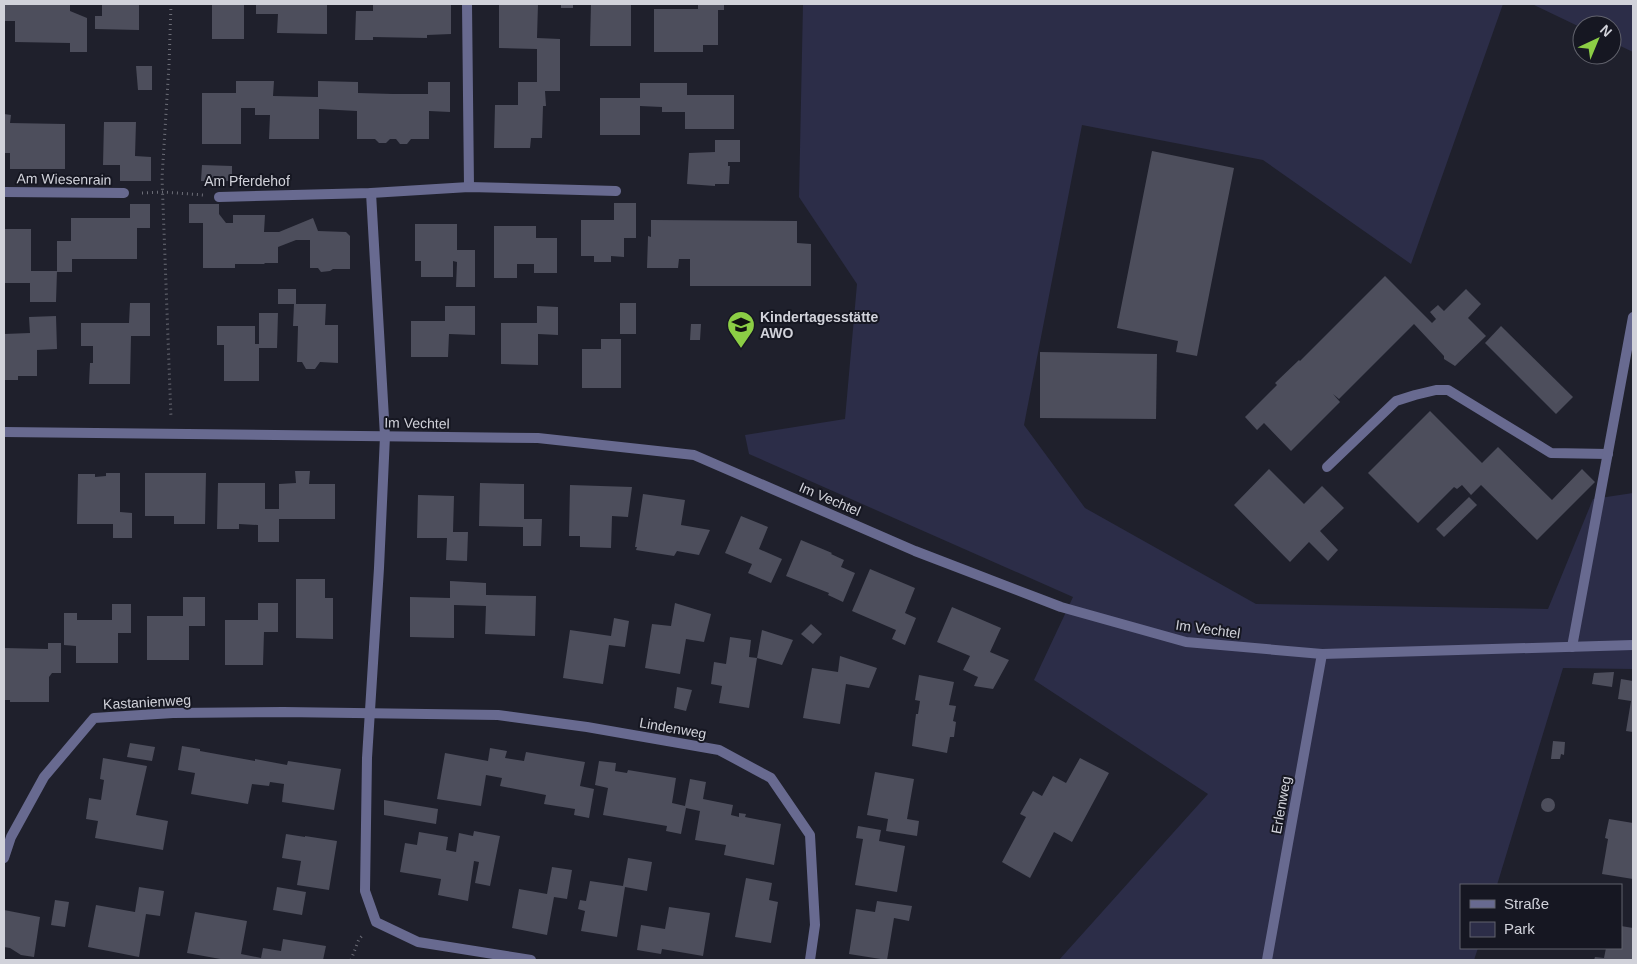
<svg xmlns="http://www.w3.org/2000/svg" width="1637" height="964" font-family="Helvetica,sans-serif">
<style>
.green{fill:#2c2d48}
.building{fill:#4d4e5c}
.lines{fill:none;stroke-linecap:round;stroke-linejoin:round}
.path{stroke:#6c6d77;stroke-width:3;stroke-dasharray:1 4;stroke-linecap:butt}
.lane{stroke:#686a90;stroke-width:10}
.street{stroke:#686a90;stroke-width:10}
.labels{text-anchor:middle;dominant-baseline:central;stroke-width:4;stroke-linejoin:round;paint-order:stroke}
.street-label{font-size:14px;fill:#d1d2da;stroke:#161722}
.poi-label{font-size:14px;font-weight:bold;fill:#d1d2da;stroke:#161722;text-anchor:start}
</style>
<rect width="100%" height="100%" fill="#1f202c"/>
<g class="green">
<polygon points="803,4 1503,4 1411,264 1263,160 1082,125 1024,425 1085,508 1256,604 1548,609 1593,499 1633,493 1633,669 1563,668 1497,885 1461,885 1461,948 1478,948 1474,960 1059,960 1208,794 1034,680 1073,597 749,454 745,435 845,419 857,284 799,197"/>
<polygon points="1532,4 1633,4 1633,52 1612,42 1612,25 1582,25 1582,28"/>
</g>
<g class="building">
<polygon points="4,4 70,4 70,11 87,18 87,52 70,52 70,43 15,42 15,21 4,21"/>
<polygon points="102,4 139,4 139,30 95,29 95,16 102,16"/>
<rect x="212" y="4" width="32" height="35"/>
<polygon points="256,4 327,4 327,34 277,33 278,14 256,14"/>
<polygon points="373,4 451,4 451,34 427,35 427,38 373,37 373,40 355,40 356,11 373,11"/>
<polygon points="499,4 538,4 537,38 560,39 560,91 545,91 546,106 543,106 542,138 531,138 530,148 494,148 495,105 518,105 518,82 537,82 537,49 499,48"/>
<rect x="561" y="4" width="12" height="4"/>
<polygon points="591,4 631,4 631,46 590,46"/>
<polygon points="698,4 724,4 724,10 718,10 718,45 703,45 703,52 654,52 654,9 698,9"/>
<polygon points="136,66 152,66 152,90 138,90"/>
<polygon points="236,81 274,81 273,96 318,97 318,81 358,82 358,93 393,94 428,94 428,82 450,82 450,112 429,111 429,139 411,139 407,144 400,144 396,139 390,139 386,143 379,143 375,139 357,139 357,111 319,109 319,139 269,139 270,115 255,115 255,108 241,108 241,144 202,144 202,93 236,93"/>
<polygon points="640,83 687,83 687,95 734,95 734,129 685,129 685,112 662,112 662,107 640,106 640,135 600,135 600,98 640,98"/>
<polygon points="4,114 11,115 10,123 65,124 65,169 10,169 10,153 4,153"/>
<polygon points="104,122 136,122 135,156 151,157 151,181 120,181 120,165 103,165"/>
<polygon points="715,140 740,140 740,162 728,162 728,166 730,166 729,184 715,184 715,186 687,184 689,153 715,152"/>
<polygon points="1152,151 1234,168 1197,356 1176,352 1178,341 1117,328"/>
<polygon points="202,165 232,166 232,181 201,181"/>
<polygon points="614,203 636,203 636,238 624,238 624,257 611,256 611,262 594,262 594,256 581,256 581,220 614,220"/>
<polygon points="130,204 150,204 150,228 137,228 137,259 72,259 72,272 57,272 57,241 71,241 71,218 130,218"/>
<polygon points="189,204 219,204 219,214 226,223 233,223 233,215 265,215 264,232 279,232 313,218 318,231 346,232 350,236 350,269 333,269 330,271 321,272 318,268 310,268 310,240 296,240 278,247 278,263 265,263 264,264 235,264 235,268 203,268 203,223 189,223"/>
<polygon points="651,220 797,221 797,243 811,244 811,286 690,286 690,259 679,259 678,268 647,268 648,236 651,237"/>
<polygon points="415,224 457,224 457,250 475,250 475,287 456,287 457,262 453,261 453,277 421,277 421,261 415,261"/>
<polygon points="494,226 536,226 536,238 557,238 557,273 534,273 534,264 517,264 517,278 494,278"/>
<polygon points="4,229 31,229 31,271 57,271 56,302 30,302 30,283 4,283"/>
<polygon points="1385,276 1432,323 1436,319 1430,312 1438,305 1444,311 1466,289 1481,304 1468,318 1486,336 1455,366 1444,359 1444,356 1414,324 1339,399 1333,394 1340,402 1291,451 1264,423 1257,430 1245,417 1277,385 1275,383 1299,360 1300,361"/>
<polygon points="278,289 296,289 296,304 326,304 325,325 338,325 338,363 320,362 315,369 306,369 302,362 297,362 298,326 293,326 294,304 278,304"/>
<polygon points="130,303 150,303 150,336 131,336 130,384 89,384 90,363 93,363 93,346 81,346 81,323 129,323"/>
<rect x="620" y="303" width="16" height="31"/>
<polygon points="445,306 475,306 475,335 449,334 448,357 411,357 411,321 445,321"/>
<polygon points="537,306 558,307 558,335 538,334 538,365 501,364 501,323 537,323"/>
<polygon points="259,313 278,313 277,348 259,348 259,381 224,381 224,345 217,345 217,326 255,326 255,344 259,344"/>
<polygon points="56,316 57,349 37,350 37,376 18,376 18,380 4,380 4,334 30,333 29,317"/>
<polygon points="691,324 701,324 700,340 690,340"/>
<polygon points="1501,326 1573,397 1556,414 1485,343"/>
<polygon points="601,339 621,339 621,388 582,388 582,349 601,349"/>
<polygon points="1040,352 1157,354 1156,419 1040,418"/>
<polygon points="1430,411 1482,463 1498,447 1552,500 1582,469 1595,482 1537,540 1481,485 1471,495 1462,485 1457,489 1454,487 1418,523 1368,473"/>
<polygon points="1269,469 1304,504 1322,486 1344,508 1320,531 1338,550 1328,561 1309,542 1290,562 1234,505"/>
<polygon points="295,471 310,471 309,484 335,484 335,519 279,519 279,542 258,542 258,525 239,524 239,529 217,529 218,483 265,483 265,509 279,509 279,484 296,483"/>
<polygon points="106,473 120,473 120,512 132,513 132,538 113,538 113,524 77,524 78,474 95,474 95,477 106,476"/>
<polygon points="145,473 206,473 205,524 174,524 174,516 145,516"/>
<polygon points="480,483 524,484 524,519 542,519 541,546 523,546 523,527 479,526"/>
<polygon points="570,485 632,487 628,517 612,516 611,548 580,547 580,536 569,536"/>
<polygon points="643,494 685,500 681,525 710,530 699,555 677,551 674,556 636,550 637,547 635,547"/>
<polygon points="418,495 454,496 453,532 468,532 467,561 446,560 447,538 417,538"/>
<polygon points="1469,497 1477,505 1444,537 1436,529"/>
<polygon points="741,516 768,527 759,549 782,559 771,583 748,573 752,564 725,553"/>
<polygon points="801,540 832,553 831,554 844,560 841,567 855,573 843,602 828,595 829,593 786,576"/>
<polygon points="870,569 915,588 905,613 916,618 905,645 892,639 896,630 852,611"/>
<polygon points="296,579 325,579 325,598 333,598 333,639 296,638"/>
<polygon points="450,581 486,583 486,595 536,596 535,636 485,634 486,606 454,605 454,638 410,637 410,597 450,598"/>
<polygon points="183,597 205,597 205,626 189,626 189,660 147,660 147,616 183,616"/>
<polygon points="258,603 278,603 278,632 264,632 263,665 225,665 225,620 258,620"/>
<polygon points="675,603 711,614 704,642 686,639 680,674 645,668 652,624 671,626"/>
<polygon points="112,604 131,604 131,633 118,633 118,663 76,663 76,646 64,645 64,613 77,613 77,620 112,620"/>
<polygon points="952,607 1001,628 990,652 1009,660 993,689 974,686 978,677 963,670 970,656 937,642"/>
<polygon points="614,618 629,621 625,647 609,645 603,684 563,678 570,630 611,636"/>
<polygon points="811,624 822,634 813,644 801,634"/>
<polygon points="762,630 793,640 782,665 757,658"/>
<polygon points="730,637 751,640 749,657 757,658 749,708 719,703 722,686 711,684 714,662 726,664"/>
<polygon points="48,643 61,643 61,673 52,673 49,677 49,702 10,702 10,700 4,700 4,648 48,649"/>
<polygon points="840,656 877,668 869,688 846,684 840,724 803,718 812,668 838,672"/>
<polygon points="1614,672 1612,687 1592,684 1594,673"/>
<polygon points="919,675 954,682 949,705 956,706 953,721 956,722 954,737 950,737 947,753 912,746 916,714 918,714 920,701 915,700"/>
<polygon points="1621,679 1633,681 1633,732 1626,731 1631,701 1618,699"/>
<polygon points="677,687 692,690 686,711 674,708"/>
<polygon points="1553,741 1565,742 1564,755 1561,754 1560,759 1551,759"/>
<polygon points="130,743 155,747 152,761 127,757"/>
<polygon points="182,746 200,749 200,751 255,761 255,759 287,765 288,761 341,769 334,810 282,802 284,784 270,782 269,786 252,784 248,804 191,794 195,773 178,770"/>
<polygon points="490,748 507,751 505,758 524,761 526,752 585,762 580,786 594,789 589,818 574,815 575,809 544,804 546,795 500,786 502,778 486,775 481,806 437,799 445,753 488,761"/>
<polygon points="103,758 147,766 136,815 168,821 163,850 95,838 98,821 86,819 89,798 101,800 104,780 100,779"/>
<polygon points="1080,758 1109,773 1072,842 1054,832 1030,878 1002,862 1026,817 1020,814 1033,791 1042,796 1053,776 1066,783"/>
<polygon points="599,761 616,763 615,771 627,773 628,770 676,778 672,803 685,806 690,779 706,782 703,799 733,805 731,815 739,817 739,813 746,814 745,817 781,824 774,865 724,855 726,845 695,840 700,811 686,808 681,834 666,831 667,826 603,815 608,788 595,785"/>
<polygon points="875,772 914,779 907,819 919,821 917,836 886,831 888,819 867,815"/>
<circle cx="1548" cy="805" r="7"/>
<polygon points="384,800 438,809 436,824 384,815"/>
<polygon points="1609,819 1633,823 1633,879 1602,874 1608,839 1605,838"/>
<polygon points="858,826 881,830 879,841 905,846 897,892 855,885 863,839 856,838"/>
<polygon points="474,831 500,836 490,886 475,883 479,862 474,861 468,901 438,895 441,879 400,872 405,843 417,845 419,832 448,837 446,850 456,852 459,833 473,836"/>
<polygon points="286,834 305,837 305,836 337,841 329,890 297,885 301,861 282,858"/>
<polygon points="628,858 652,862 647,891 625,887 617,937 581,931 585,911 578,909 580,900 586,901 590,881 623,886"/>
<polygon points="552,867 572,870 567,899 554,897 547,935 512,928 519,889 547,894"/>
<polygon points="746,878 772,883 769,900 778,902 771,943 735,937"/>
<polygon points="139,887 164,891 160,916 146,914 139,957 88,947 96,905 135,912"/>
<polygon points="277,887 306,892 302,915 273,910"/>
<polygon points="55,900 69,902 65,927 51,925"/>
<polygon points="877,901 912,906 909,921 894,918 887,960 849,954 856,909 875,912"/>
<polygon points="669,907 710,913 703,956 662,949 661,954 637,950 641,925 665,929"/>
<polygon points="4,910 40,917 34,957 21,955 10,948 4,947"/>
<polygon points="195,912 247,921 241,954 261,958 263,948 281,951 283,939 326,946 323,960 226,960 187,953"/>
<polygon points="1621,926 1633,928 1633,960 1594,960 1595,957 1604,958 1606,948 1621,948"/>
</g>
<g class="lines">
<g class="path">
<polyline points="171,4 169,65 162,178 171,418"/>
<polyline points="142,193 163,192 203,195"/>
<polyline points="351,960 359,939 363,935"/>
</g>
<g class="lane">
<polyline points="1327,467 1396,401 1415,395 1436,390 1448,390 1551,453 1608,454"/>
<polyline points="1572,647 1633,317"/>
</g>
<g class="street">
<polyline points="467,4 469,187"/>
<polyline points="4,192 124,193"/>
<polyline points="371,193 385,436 379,568 367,758 365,891 376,922 418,942 531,960"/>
<polyline points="219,197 371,193 469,187 616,191"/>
<polyline points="4,432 538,438 694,455 915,551 1061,607 1186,642 1322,654 1633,645"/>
<polyline points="4,858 11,837 44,777 94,718 173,713 283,712 498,715 587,727 719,750 771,778 810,835 815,925 810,960"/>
<polyline points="1267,960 1322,654"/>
</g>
</g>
<defs>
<symbol id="school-pin" viewBox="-11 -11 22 30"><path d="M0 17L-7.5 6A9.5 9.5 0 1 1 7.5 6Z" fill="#8cce45" stroke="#161722"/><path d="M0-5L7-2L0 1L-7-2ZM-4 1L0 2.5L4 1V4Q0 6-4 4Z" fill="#111"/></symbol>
</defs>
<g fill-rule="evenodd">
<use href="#school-pin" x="725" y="309" width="32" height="43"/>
</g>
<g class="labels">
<g class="street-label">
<text transform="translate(64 179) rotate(1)">Am Wiesenrain</text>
<text x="247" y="181">Am Pferdehof</text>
<text transform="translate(417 423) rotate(1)">Im Vechtel</text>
<text transform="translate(830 499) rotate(23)">Im Vechtel</text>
<text transform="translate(1208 629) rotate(8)">Im Vechtel</text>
<text transform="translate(147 702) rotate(-3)">Kastanienweg</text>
<text transform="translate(673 728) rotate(10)">Lindenweg</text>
<text transform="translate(1281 805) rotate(-80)">Erlenweg</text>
</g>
<g class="poi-label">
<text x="760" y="317">Kindertagesstätte<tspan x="760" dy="16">AWO</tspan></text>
</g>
</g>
<rect width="1637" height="964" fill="none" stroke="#d1d2da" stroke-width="10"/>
<rect x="1460" y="884" width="162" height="65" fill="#161722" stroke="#61626c"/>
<rect x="1470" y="900" width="25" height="8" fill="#686a90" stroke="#61626c"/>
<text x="1504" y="909" font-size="15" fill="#d1d2da">Straße</text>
<rect x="1470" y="922" width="25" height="15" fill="#2c2d48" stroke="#61626c"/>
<text x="1504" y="934" font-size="15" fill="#d1d2da">Park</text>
<g transform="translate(1597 40) rotate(44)"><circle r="24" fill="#161722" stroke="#61626c"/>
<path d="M0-4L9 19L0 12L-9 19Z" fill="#8cce45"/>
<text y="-8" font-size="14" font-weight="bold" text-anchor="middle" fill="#d1d2da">N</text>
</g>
</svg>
